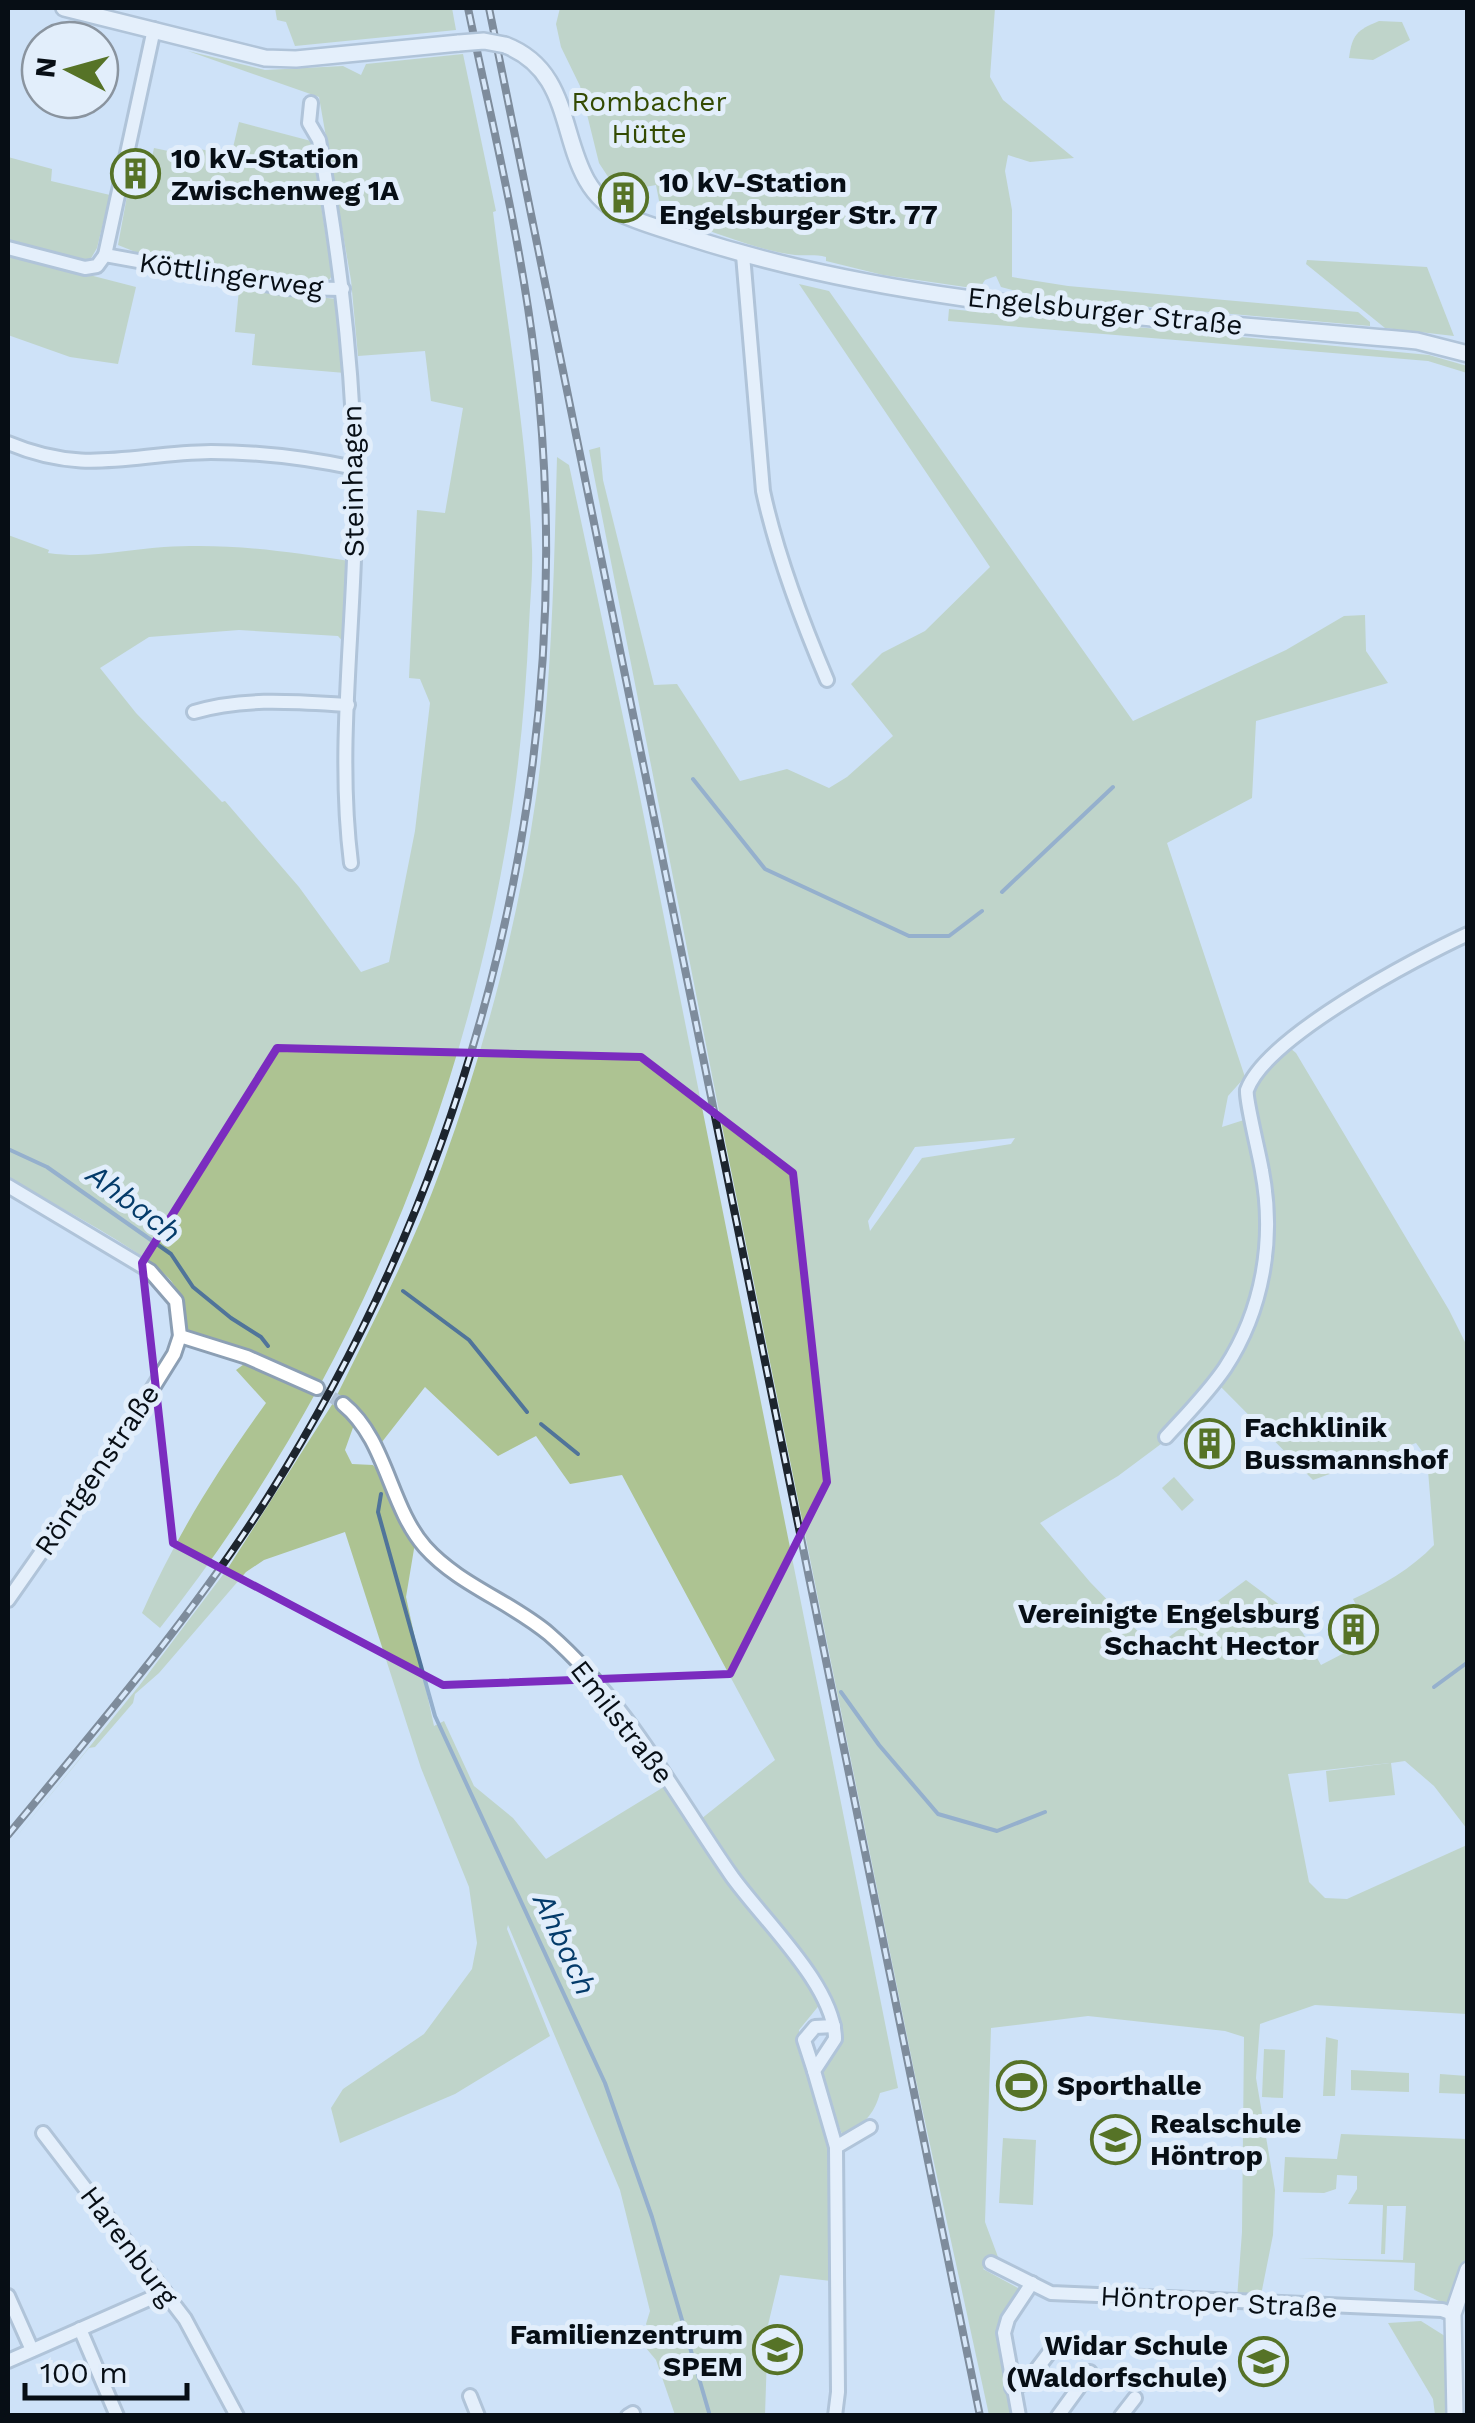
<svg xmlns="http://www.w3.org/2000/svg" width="1475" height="2423" font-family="'Work Sans',sans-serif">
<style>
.green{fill:#adc392;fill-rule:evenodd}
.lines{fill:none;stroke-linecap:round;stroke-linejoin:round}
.stream{stroke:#50749a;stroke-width:4}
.minor-tunnel{stroke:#b0c2d6;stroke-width:12;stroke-dasharray:12 6;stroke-linecap:butt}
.minor-casing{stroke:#8c9fb4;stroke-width:18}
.tertiary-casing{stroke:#8c9fb4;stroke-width:20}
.minor{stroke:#fff;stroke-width:12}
.tertiary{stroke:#fff;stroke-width:15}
.rail-casing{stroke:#1d252e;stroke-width:8}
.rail{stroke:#e2eefb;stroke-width:4;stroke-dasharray:11;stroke-linecap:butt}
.tertiary-bridge-casing{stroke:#8c9fb4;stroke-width:20;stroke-linecap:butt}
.tertiary-bridge{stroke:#fff;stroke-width:15}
.marked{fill:none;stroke:#7b2cbf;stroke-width:8;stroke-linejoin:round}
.labels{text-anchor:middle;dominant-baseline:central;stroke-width:10;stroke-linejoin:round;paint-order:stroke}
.park-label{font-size:28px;fill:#334a02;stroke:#e2eefb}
.poi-label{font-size:28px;font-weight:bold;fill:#070e15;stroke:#e2eefb;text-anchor:start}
.street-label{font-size:28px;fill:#070e15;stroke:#e2eefb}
.water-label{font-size:30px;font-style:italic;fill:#043b6a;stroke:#e2eefb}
</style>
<rect width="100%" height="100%" fill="#cee2f8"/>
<g class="green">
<polygon points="275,8 452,8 456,30 295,46 286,22 277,20"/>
<path d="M560,8H995L990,77L1003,100L1074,158L1030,162L1008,155L1005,171L1012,210V277L1068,286L1358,312L1370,322V326L1024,296V293L1001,287L996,276L985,280L979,289L883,275L826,261V257C815,254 806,256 795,255C757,250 723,235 687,223L662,216L656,185L618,192L599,163L580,86L561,47L556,24Z"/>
<path d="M1379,21L1402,22L1410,40L1373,60L1349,58C1352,35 1357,30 1379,21Z"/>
<path d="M188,51L265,70L343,66L361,75L366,64L463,54L496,211L493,212C507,324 527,437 532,550C533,575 530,600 529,625C526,693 520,760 509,828C461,1120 344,1395 160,1628L142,1613C176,1536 217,1471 266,1403L236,1370L255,1356L188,1330C182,1314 183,1300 174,1285C155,1255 43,1199 8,1178V535L49,550L48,553C91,559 122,550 164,547C230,543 284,551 349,561L345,644L338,636L239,630L149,637L100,668L136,713L222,802L225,801L299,887L361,972L389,962L415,831L430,703L420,679L409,678L417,510L445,513L463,408L431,401L425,351L358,356L351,280L319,97Z"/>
<path d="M239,122L311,141L332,275L330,279C300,292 175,260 138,253L118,245L127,196L138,197L143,172L133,170L136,154L152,157L154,148L197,157L200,149L231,156Z"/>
<polygon points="8,157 52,169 51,181 110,195 97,248 90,260 84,262 8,242"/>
<polygon points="8,254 136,287 118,364 70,357 8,335"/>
<polygon points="1307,260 1427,267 1454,336 1385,328 1306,264"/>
<path d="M799,284L829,291L1133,721L1286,650L1344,616L1365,615L1366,651L1388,683L1256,721L1252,798L1167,843L1245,1077L1228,1096L1222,1127L1247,1119C1268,1215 1270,1255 1233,1348L1240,1349C1273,1278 1276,1232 1263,1155C1260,1141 1249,1106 1250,1095C1253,1078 1277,1057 1290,1048L1296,1053L1449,1310L1467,1346V1829L1434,1786L1405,1761L1391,1763L1395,1795L1329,1802L1326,1771L1390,1763L1288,1774L1309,1882L1325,1898L1347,1899L1467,1845V2014L1315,2005L1260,2024L1256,2078L1275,2190L1273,2235L1260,2300L1237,2299L1242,2232L1244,2037L1225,2031L1088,2016L991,2028L985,2222L998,2257L983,2269L1018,2288L1019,2294L999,2325L1011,2415H989L917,2085L722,1126L589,450L600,447L603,480L654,685L677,684L740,781L787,769L829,788L847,777L893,736L851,684L882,653L925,631L990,567ZM1015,1138L1011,1144L922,1158L870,1231L868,1221L915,1147ZM1218,1384L1313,1480L1416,1443L1427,1458L1434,1545C1411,1569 1383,1585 1353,1599L1373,1638L1321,1665L1292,1614L1246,1580L1154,1648L1090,1582L1040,1523L1118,1476L1165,1441Z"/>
<polygon points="239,289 337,299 345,373 252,365 255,334 235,332"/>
<polygon points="949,309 1429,355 1467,366 1467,373 1428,361 948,321"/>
<path d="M557,457L569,465L637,782L898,2088L880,2093C874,2115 863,2126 842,2134L822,2084V2072L836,2053L843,2029L789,1943L701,1819L775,1760L622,1475L570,1484L536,1436L498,1456L425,1387L378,1447L363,1413L334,1401C372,1324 413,1247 442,1166C485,1048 518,923 536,798C552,685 554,571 557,457Z"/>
<polygon points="333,1403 355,1422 345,1450 352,1464 373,1465 384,1479 415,1543 406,1597 434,1726 444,1721 474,1786 513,1818 546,1859 667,1785 693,1827 821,2003 799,2030 799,2053 832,2140 829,2165 831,2281 780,2275 768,2325 765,2415 675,2415 656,2360 646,2348 649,2331 646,2324 650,2311 620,2190 508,1925 507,1929 550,2036 455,2094 340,2143 331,2108 343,2089 424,2034 472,1969 477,1943 469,1887 421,1768 345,1532 264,1560 246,1572 159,1673 135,1694 133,1703 95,1747 89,1748 8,1847 139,1686 228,1568"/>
<polygon points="1174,1477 1194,1500 1182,1511 1162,1488"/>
<polygon points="1326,2037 1338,2040 1335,2096 1323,2096"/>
<polygon points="1264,2049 1285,2050 1283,2098 1262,2097"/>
<polygon points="1351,2070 1409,2073 1409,2092 1351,2090"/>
<polygon points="1440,2074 1467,2076 1467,2094 1439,2093"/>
<polygon points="1341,2134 1467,2139 1467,2257 1448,2305 1414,2290 1415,2263 1298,2258 1403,2260 1406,2206 1387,2206 1385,2254 1381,2254 1383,2205 1348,2204 1357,2189 1357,2176 1337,2175 1336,2189 1324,2193 1283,2192 1285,2157 1337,2159"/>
<polygon points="1003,2138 1036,2140 1033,2205 999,2203"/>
<polygon points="1421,2321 1448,2338 1449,2415 1435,2415 1433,2399 1388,2323"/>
</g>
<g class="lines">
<g class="stream">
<polyline points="693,779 765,869 909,936 949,936 982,911"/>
<polyline points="1002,892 1113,787"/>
<polyline points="8,1149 47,1167 171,1254 193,1287 231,1318 261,1337 268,1346"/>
<polyline points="403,1291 469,1340 527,1412"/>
<polyline points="541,1424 578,1454"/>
<polyline points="381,1494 378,1512 435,1716 605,2083 652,2217 710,2416"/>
<polyline points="1434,1687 1468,1662"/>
<polyline points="841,1692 879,1745 938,1814 997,1831 1045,1812"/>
</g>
<polyline class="minor-tunnel" points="317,1388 343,1404"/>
<defs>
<g id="minor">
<path d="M311,103L309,123L319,140C342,269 357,396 355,527C353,639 337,752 351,863"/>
<polyline points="8,248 85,268 97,266 105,255 287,288 343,289"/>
<polyline points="105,255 154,29"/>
<path d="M743,255L763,491C777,556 801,619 827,680"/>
<path d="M8,443C86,476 132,453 211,452C261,452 307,458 355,468"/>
<path d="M194,712C243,697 297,702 348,705"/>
<polyline points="8,1186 150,1271 176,1301 180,1336 247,1357 317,1388"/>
<path d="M343,1404C387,1440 389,1506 425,1547C459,1585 510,1601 549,1634C625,1700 674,1793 731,1875C761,1918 835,1986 835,2039L814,2071L836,2147L838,2392L835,2416"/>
<path d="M1166,1437C1186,1415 1208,1393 1225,1368C1263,1310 1275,1239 1262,1171C1260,1157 1245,1098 1247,1090C1266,1037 1416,958 1468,934"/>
<polyline points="8,1600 124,1434 174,1354 180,1336"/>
<polyline points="814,2071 804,2040 815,2027 834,2026"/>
<polyline points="43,2133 185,2319 237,2416"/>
<polyline points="836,2147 870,2127"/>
<polyline points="991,2263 1051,2293 1442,2310 1453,2314"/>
<polyline points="8,2296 32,2350"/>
<polyline points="80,2329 117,2416"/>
<polyline points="8,2361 165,2292"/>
<polyline points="1012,2388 1027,2382 1055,2345"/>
<polyline points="470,2396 478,2416"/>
<polyline points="628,2416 633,2413"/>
<polyline points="1019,2416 1004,2333 1008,2319 1032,2283"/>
<polyline points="1058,2416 1090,2372"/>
<polyline points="1121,2416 1135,2398"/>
</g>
<g id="tertiary">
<polyline points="64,8 265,58 296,59 459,43"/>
<path d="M505,45C589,77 548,181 626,216C647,225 669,231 691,238C781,267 871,285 964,298C1115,317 1266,327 1417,341L1468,354"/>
<polyline points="1455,2416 1453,2314 1468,2270"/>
</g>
</defs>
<use href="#minor" class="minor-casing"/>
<use href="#tertiary" class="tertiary-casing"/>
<use href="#minor" class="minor"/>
<use href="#tertiary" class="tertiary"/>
<defs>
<g id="rail">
<polyline points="489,8 980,2416"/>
<path d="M8,1835C98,1726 192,1617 268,1497C481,1159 581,756 535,359C521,241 492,124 468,8"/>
</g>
</defs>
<use href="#rail" class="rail-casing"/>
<use href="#rail" class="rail"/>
<defs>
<polyline id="tertiary-bridge" points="459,43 484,41 505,45"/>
</defs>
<use href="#tertiary-bridge" class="tertiary-bridge-casing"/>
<use href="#tertiary-bridge" class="tertiary-bridge"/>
</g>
<path d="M0 0H1475V2423H0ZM277,1048L641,1057L793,1173L827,1482L730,1674L443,1685L173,1543L142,1263Z" fill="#cee2f8" fill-opacity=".55" fill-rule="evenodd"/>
<path class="marked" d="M277,1048L641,1057L793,1173L827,1482L730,1674L443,1685L173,1543L142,1263Z"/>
<defs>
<symbol id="building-ring" viewBox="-11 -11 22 22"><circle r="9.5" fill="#e2eefb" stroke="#567327" stroke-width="1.5"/><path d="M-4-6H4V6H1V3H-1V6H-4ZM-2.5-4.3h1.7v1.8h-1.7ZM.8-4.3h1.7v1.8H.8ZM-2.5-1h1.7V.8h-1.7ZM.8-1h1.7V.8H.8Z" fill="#567327"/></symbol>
<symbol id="stadium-ring" viewBox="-11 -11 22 22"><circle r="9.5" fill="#e2eefb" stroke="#567327" stroke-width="1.5"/><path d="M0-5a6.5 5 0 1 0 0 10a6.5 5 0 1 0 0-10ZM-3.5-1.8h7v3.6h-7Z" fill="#567327"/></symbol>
<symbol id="school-ring" viewBox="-11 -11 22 22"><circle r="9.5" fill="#e2eefb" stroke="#567327" stroke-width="1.5"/><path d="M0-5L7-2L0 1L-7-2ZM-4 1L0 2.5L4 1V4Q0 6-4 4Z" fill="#567327"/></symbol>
</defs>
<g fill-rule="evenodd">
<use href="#building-ring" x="108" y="146" width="55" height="55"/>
<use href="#building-ring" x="596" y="170" width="55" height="55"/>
<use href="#building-ring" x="1182" y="1416" width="55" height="55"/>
<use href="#building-ring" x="1326" y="1602" width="55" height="55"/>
<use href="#stadium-ring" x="994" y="2058" width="55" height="55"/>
<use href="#school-ring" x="1088" y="2112" width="55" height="55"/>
<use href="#school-ring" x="750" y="2322" width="55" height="55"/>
<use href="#school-ring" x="1236" y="2334" width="55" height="55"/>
</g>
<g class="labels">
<g class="park-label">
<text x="649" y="101">Rombacher<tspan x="649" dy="32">Hütte</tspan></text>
</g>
<g class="poi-label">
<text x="171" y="158">10 kV-Station<tspan x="171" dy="32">Zwischenweg 1A</tspan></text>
<text x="659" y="182">10 kV-Station<tspan x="659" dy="32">Engelsburger Str. 77</tspan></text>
<text x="1244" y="1427">Fachklinik<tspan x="1244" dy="32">Bussmannshof</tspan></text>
<text x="1319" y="1613" text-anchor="end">Vereinigte Engelsburg<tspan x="1319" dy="32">Schacht Hector</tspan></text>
<text x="1057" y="2085">Sporthalle</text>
<text x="1150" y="2123">Realschule<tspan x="1150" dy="32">Höntrop</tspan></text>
<text x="743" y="2334" text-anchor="end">Familienzentrum<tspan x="743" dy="32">SPEM</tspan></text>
<text x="1228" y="2345" text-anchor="end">Widar Schule<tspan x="1228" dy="32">(Waldorfschule)</tspan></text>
</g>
<g class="street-label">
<text transform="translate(231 275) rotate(8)">Köttlingerweg</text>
<text transform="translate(1105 311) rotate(6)">Engelsburger Straße</text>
<text transform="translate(353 481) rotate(-91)">Steinhagen</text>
<text transform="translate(97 1470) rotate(-56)">Röntgenstraße</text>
<text transform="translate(622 1722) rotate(52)">Emilstraße</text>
<text transform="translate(129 2246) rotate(53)">Harenburg</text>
<text transform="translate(1219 2302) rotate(3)">Höntroper Straße</text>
</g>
<g class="water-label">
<text transform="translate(134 1203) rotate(37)">Ahbach</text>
<text transform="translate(565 1944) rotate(65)">Ahbach</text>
</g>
</g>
<rect width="1475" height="2423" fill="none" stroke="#070e15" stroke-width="20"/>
<g transform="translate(70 70) rotate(276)"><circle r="48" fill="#e2eefb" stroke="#8a949f" stroke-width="2.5"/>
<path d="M0-8L18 38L0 25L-18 38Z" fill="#567327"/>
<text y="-15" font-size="28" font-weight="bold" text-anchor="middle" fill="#070e15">N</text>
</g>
<path d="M25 2383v15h162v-15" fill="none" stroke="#070e15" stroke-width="5"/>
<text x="40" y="2383" font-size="30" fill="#070e15" stroke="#e2eefb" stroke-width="8" paint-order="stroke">100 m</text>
</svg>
